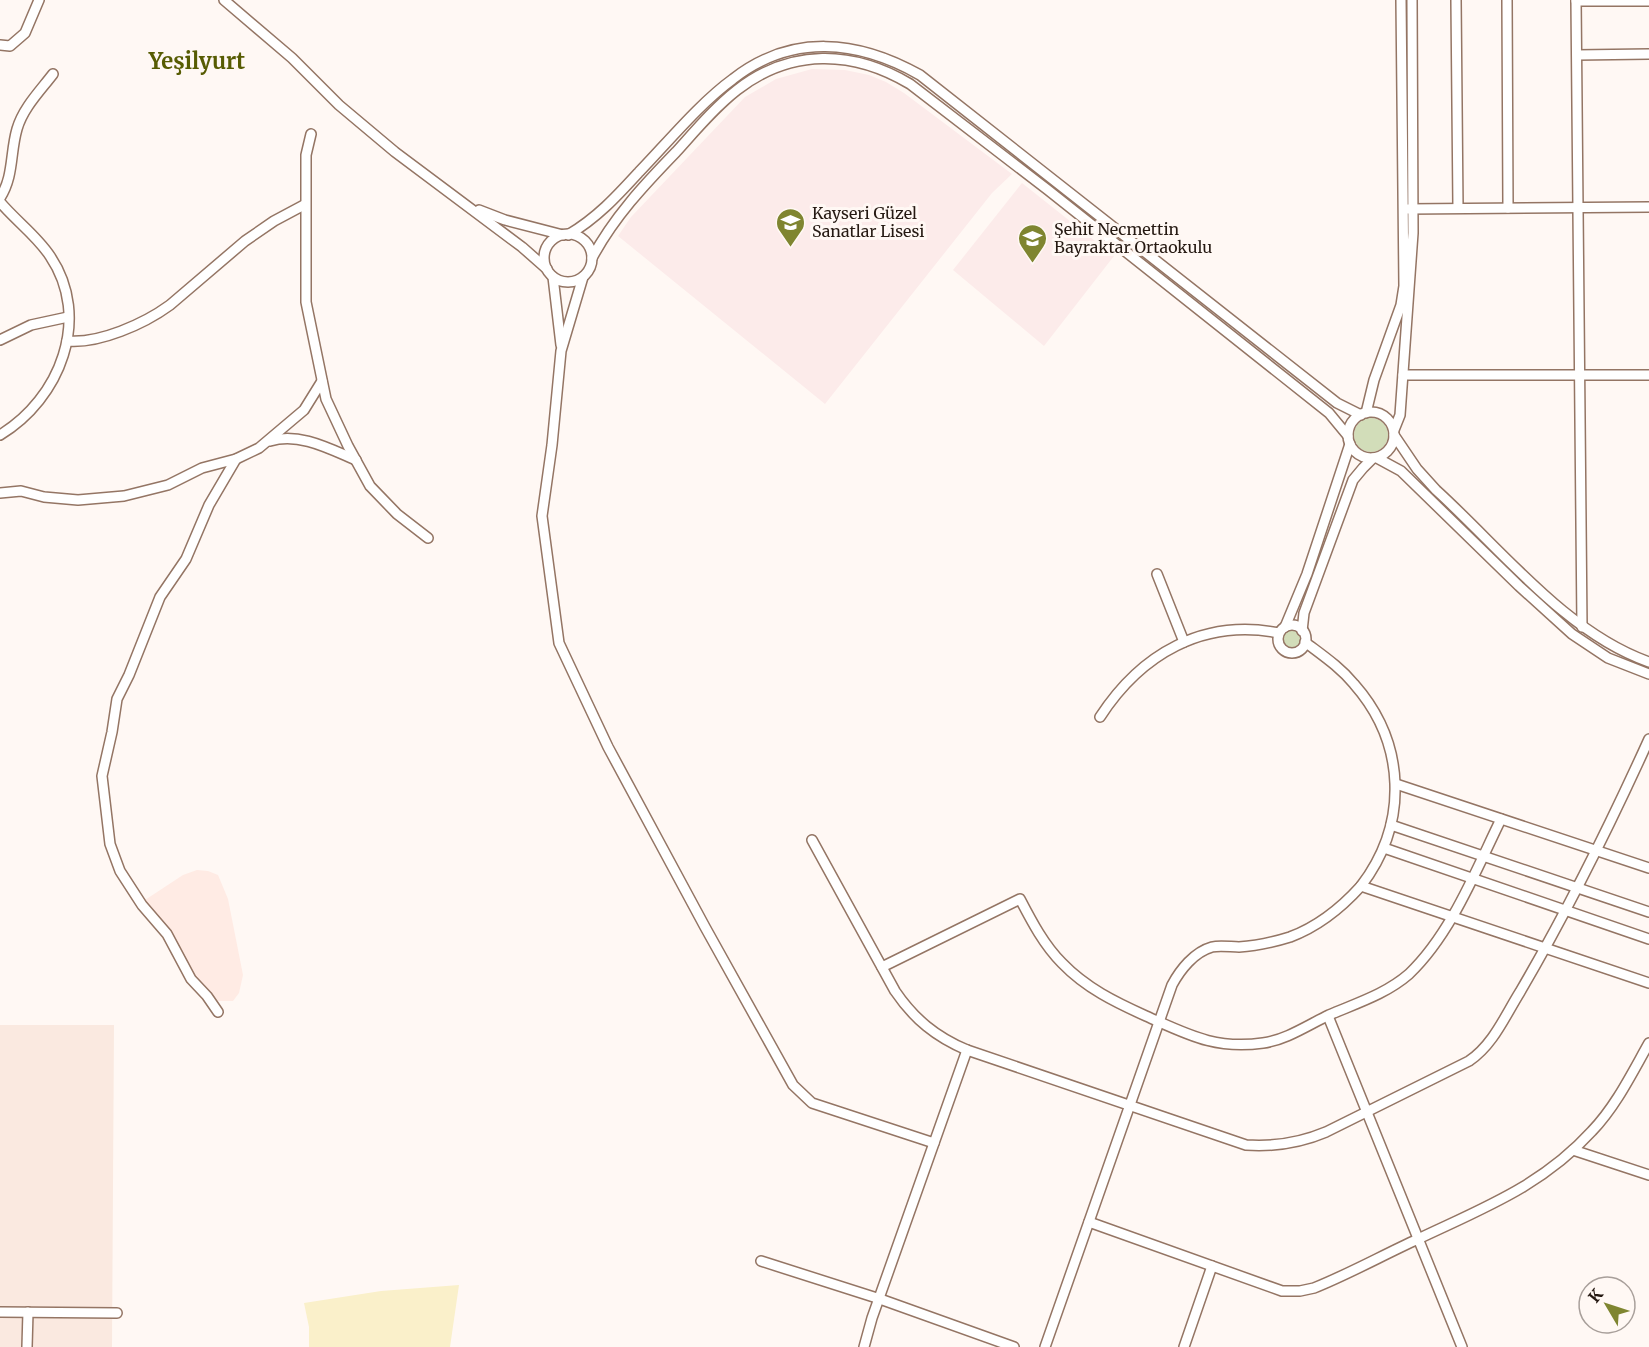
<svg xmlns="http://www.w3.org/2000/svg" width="1649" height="1347" font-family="Merriweather,serif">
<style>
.built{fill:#fae9e0}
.industrial{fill:#ffebe4}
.education{fill:#fcebea}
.green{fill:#d2ddb9}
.sand{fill:#faf0ca}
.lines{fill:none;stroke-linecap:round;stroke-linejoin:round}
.minor-casing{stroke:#947564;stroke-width:12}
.minor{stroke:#fff;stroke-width:9}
.labels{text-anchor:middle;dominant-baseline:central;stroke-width:6;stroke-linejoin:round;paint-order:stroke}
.poi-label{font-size:16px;fill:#251912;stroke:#fff8f4;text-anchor:start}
.district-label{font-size:22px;font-weight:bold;fill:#575c03;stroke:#fff8f4}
</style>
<rect width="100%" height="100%" fill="#fff8f4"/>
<polygon class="built" points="0,1025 114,1025 112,1347 0,1347"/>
<polygon class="industrial" points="197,870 208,871 218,875 228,899 243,975 239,993 233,1001 215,1001 195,979 171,933 145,900 183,875"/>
<g class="education">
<polygon points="812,69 845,70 869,75 886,82 904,93 1012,174 992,193 825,404 618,236 631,217 745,97 776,79"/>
<polygon points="1022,183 1114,256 1044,346 953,270"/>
</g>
<g class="green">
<circle cx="1371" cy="435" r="17"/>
<circle cx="1292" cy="639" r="10"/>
</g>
<polygon class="sand" points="459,1285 450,1347 309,1347 309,1327 304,1303 381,1291"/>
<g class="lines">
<defs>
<g id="minor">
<polyline points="224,0 292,58 339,105 395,152 522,247 547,269"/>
<polyline points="1456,0 1458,208"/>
<polyline points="1507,0 1508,208"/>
<polyline points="1576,0 1582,627"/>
<polyline points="1576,1 1649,1"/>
<polyline points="0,45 10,46 25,33 39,0"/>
<polyline points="1577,55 1649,54"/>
<polyline points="311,134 306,155 306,302 326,399 348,446 370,486 397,514 428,538"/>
<path d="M0,198C14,176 10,153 17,129C23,108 40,91 53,74"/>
<path d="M0,202C16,221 37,236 50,256C92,318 60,399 0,435"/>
<polyline points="1408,209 1649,207"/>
<polyline points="479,210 505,220 563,235"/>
<circle cx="568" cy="258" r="24"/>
<path d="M568,235C597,218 617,196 639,172C668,142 700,103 733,79C792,33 858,40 920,75L1337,403L1361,415"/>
<path d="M592,258C614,217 644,185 676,152C695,131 714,108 737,90C791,48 853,50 910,84L1048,190L1329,413L1348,436"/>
<polyline points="553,277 561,345"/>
<polyline points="583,277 561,351 552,445 542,516 559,643 608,747 705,927 793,1085 812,1103 934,1143"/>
<polyline points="0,340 31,325 68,317"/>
<path d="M67,341C99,344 144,324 170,305L245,241L274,221L304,205"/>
<polyline points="1403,375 1649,375"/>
<circle cx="1371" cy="435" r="23"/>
<polyline points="1366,413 1374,380 1401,305 1404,286 1401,0"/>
<polyline points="1394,430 1400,415 1413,233 1412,0"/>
<path d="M1394,435L1417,469L1436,490C1501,549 1566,633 1649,662"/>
<path d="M270,441C299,432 330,449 356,460"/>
<polyline points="1377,458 1401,471 1519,586 1572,634 1608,658 1649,674"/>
<polyline points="0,493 21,491 44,497 78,500 124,496 168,485 202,468 236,459 259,448 304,410 322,381"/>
<polyline points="1157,574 1184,642"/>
<circle cx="1292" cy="639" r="14"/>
<polyline points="1285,627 1307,574 1350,444"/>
<polyline points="1302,631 1304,613 1353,480 1363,468 1373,458"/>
<path d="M1305,642C1322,655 1340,667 1354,684C1406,743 1409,823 1361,886"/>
<path d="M1100,717C1141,654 1203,618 1279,633"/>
<polyline points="1396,784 1649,868"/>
<polyline points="1391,825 1649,912"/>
<path d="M812,840L895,991C914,1019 936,1037 967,1050L1246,1145C1275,1147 1300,1143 1326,1132L1469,1061C1493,1045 1505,1016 1520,992C1568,910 1610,825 1649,739"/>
<polyline points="1384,848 1649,939"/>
<path d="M882,967L1020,899C1032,922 1044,945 1062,963C1086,988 1115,1002 1146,1016C1187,1034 1215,1050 1263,1043C1286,1040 1308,1025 1329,1015C1357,1003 1386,994 1409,974C1451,934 1476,870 1501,819"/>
<polyline points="218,1012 207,996 191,979 167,934 142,905 120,871 110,844 102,776 112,732 117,699 129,675 160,597 186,559 209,505 236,459"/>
<polyline points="1328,1016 1462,1347"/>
<polyline points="1573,1150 1649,1175"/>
<path d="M1089,1222L1282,1291H1300L1314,1288C1349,1274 1383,1255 1418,1239C1483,1208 1542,1186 1592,1131C1616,1106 1632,1073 1649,1043"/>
<polyline points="761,1261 880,1299 1014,1347"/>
<polyline points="0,1312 117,1313"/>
<polyline points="27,1347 28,1312"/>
<polyline points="864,1347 872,1318 967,1050"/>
<path d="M1045,1347L1172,985C1180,970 1194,952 1212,947C1220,945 1231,947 1239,947C1256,946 1274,942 1290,937C1317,927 1342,907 1361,886L1649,983"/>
<polyline points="1184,1347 1212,1266"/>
</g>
</defs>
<use href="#minor" class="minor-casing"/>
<use href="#minor" class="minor"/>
</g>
<defs>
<symbol id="school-pin" viewBox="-11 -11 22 30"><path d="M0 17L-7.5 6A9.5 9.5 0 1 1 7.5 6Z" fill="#7f8530" stroke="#fff8f4"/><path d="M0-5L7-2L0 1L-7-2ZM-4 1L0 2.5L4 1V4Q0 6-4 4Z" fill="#fff"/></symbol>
</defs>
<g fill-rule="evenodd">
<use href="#school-pin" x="774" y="206" width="33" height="45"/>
<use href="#school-pin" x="1016" y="222" width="33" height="45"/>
</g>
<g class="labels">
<g class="poi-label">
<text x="812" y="213">Kayseri Güzel<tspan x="812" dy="18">Sanatlar Lisesi</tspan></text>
<text x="1054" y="229">Şehit Necmettin<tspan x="1054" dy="18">Bayraktar Ortaokulu</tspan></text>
</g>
<g class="district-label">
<text x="197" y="61">Yeşilyurt</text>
</g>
</g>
<g transform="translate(1607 1305) rotate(309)"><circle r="28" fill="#fff8f4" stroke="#a89f9a" stroke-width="1.5"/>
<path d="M0-4.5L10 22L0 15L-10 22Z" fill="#7f8530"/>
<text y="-9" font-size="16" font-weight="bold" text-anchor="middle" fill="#251912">K</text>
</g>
</svg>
